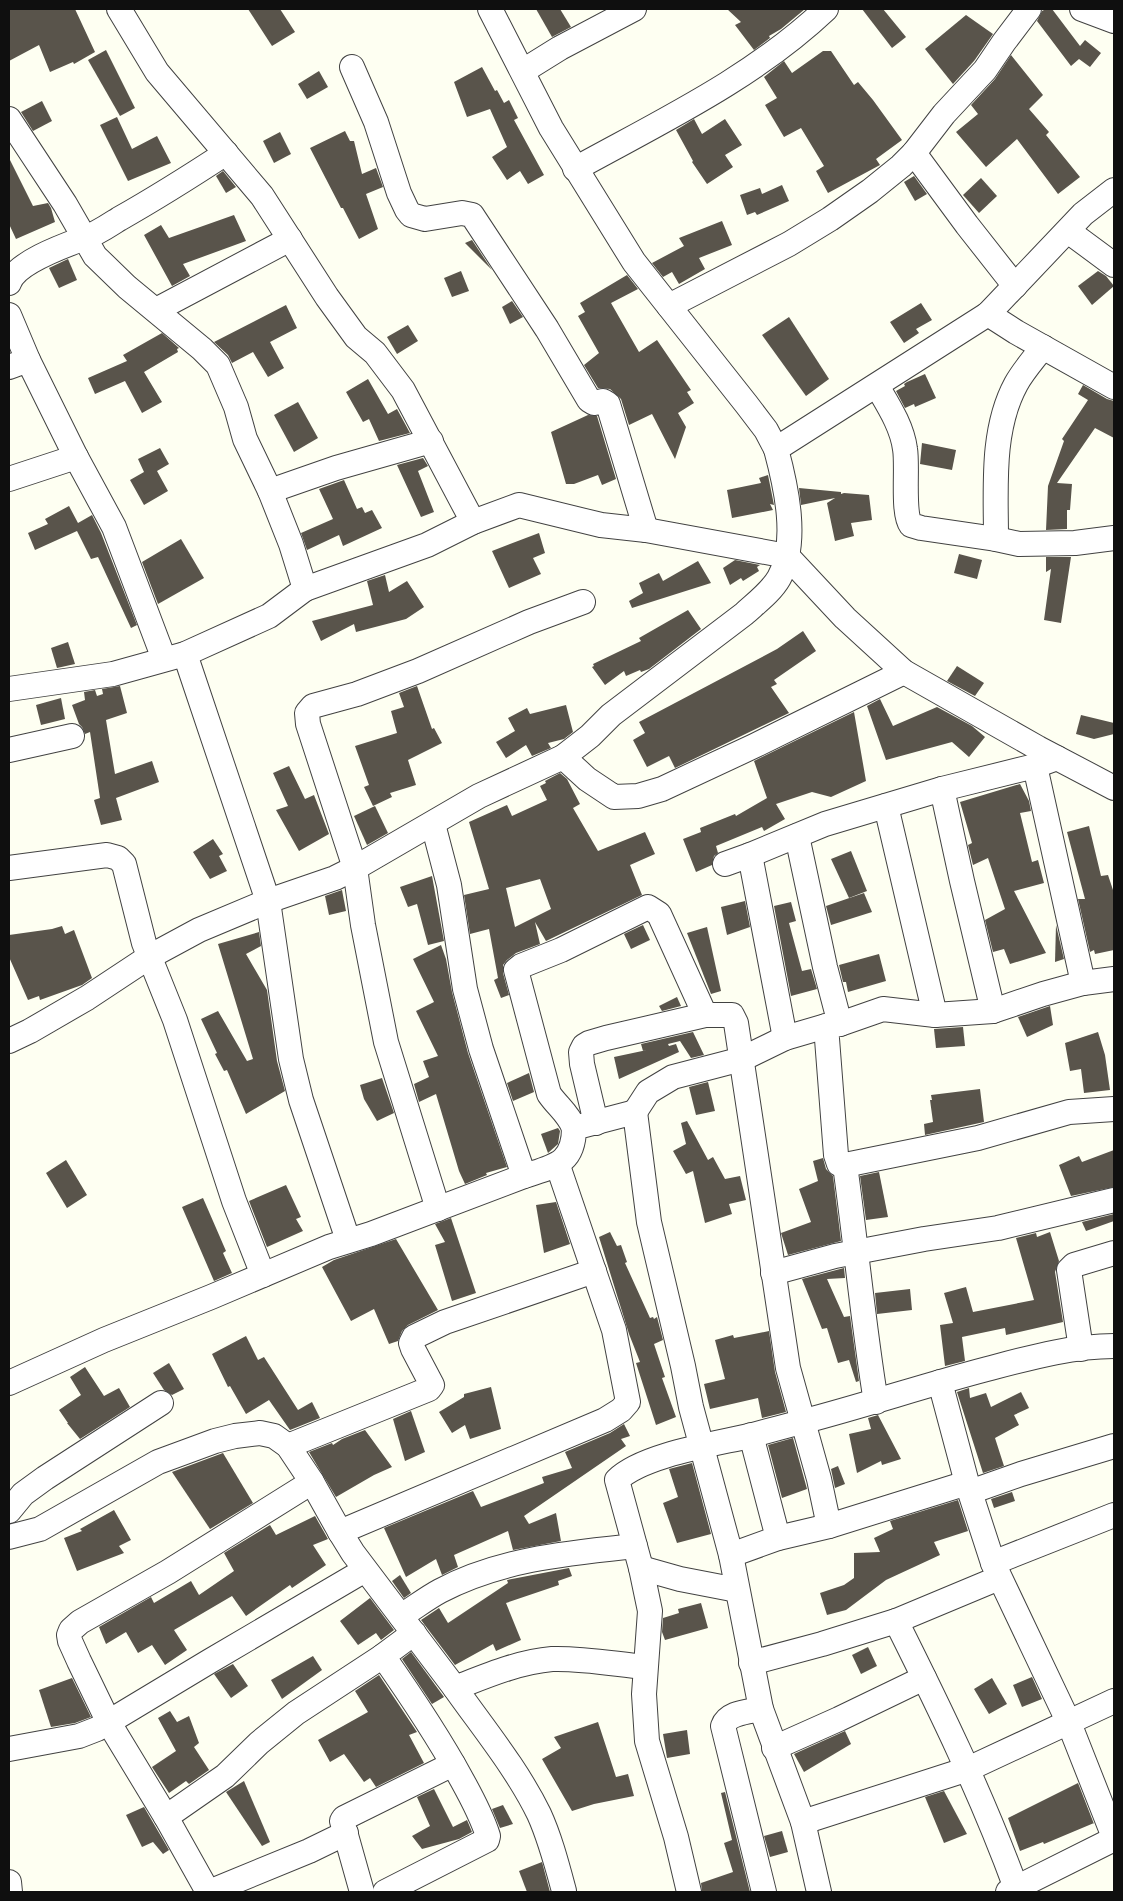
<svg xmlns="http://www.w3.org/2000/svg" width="1123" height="1901" font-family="'Libre Baskerville',serif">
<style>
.building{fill:#59544b;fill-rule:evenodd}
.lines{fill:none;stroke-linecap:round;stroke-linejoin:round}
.street-casing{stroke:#424242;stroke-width:26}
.street{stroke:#fff;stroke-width:24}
</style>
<rect width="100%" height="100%" fill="#fefff2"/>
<g class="building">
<polygon points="9,9 75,9 95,52 74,64 73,62 50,72 39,45 9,61"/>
<polygon points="248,9 280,9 295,32 272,46"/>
<polygon points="536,9 560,9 571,27 552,37"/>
<polygon points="727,9 805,9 781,29 769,36 770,38 754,50 735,25 741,22"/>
<polygon points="862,9 883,9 906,37 892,48"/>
<polygon points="1046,9 1052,9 1080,46 1085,40 1101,53 1090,67 1079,59 1071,66 1037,21 1042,11"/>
<polygon points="966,15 993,34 974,61 953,84 925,49"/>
<polygon points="106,50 135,108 120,116 88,60"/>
<polygon points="823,51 831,51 854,85 858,82 873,100 902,140 876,159 880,165 828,193 816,171 824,166 801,128 784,137 765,105 777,98 764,77 784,61 792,73"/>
<polygon points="1011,55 1043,95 1029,109 1049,132 1046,135 1080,177 1058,194 1017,139 986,167 956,132 978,114 971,105 995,79"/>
<polygon points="482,67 495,91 497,90 504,103 509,100 518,118 514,120 544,175 528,184 520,171 507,180 492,157 507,147 490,109 467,117 454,82"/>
<polygon points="319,71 328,87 307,99 298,84"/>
<polygon points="42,101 52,121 33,131 21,112"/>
<polygon points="117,117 132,149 157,136 171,163 128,181 100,125"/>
<polygon points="694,119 702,134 725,119 742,145 725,155 733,167 707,184 692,162 693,161 676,130"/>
<polygon points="345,131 350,141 354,141 362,174 376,168 383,187 366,194 378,229 359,239 343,208 341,208 310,148"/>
<polygon points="280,132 291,154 274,163 263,141"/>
<polygon points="9,158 33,206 48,203 51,208 55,222 16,239 9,224"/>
<polygon points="223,171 236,187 226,193 216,176"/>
<polygon points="914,176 927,194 915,201 904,182"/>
<polygon points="981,178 997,196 979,213 963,195"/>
<polygon points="782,185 789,201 757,215 755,212 747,215 740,195 760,188 762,194"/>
<polygon points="234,215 246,241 183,264 190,276 172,286 144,235 161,225 169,238"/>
<polygon points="722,221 732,245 699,258 705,269 679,284 672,272 663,277 652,263 684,246 679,238"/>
<polygon points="472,240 492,270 465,243"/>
<polygon points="68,259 77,280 59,288 49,268"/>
<polygon points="461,271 469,291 452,297 444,278"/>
<polygon points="1098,271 1106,276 1114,286 1092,305 1078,286"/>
<polygon points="627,275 638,289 611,303 639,352 657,340 691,390 687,392 694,403 678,413 686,427 675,459 652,414 629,425 621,399 610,389 598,388 584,365 599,353 578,316 585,312 580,303"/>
<polygon points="512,301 523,317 510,324 502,307"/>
<polygon points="921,303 932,320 916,329 919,333 904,343 890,322"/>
<polygon points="286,305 297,328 270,342 284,368 268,377 253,352 232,363 228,355 214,342"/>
<polygon points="789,317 829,379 806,396 762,335"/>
<polygon points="408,325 418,341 397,354 387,337"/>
<polygon points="162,333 179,348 177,349 178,352 144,372 162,402 142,413 125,381 95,394 88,378 127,361 123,355"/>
<polygon points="925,374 936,398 915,407 914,404 905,408 896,391 905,386 904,384 907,382"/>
<polygon points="368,379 388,414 397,409 410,433 379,441 369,419 363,422 346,392"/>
<polygon points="1083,385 1107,399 1114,401 1114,438 1095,428 1057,483 1072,484 1070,510 1067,510 1067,529 1046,530 1048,486 1064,441 1062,439 1088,400 1078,394"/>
<polygon points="298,402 318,438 294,452 274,415"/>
<polygon points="588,415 597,416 616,479 602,485 598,475 574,484 566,484 551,432"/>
<polygon points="922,443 956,450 952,470 920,464"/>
<polygon points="160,448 169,464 157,471 168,491 144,505 130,480 144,472 138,459"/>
<polygon points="423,458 428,466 418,471 434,512 421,517 397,465"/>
<polygon points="768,475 774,505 770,504 773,510 732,518 727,490 761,483 759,478"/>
<polygon points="344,480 357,509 362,507 365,513 372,510 382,528 343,546 339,535 307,550 301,533 333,519 319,489"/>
<polygon points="799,488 841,492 841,494 844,493 869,495 872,520 851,523 854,536 835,541 827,503 835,498 801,505"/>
<polygon points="69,506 78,523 92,515 101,533 137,625 131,628 98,557 91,559 77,531 35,550 28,533 48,524 45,519"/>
<polygon points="539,533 545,553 533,558 541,574 509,588 492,551"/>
<polygon points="181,539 204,578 158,604 142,562"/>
<polygon points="959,554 982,560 977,579 954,573"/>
<polygon points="1046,557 1071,557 1061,623 1044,620 1051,569 1046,572"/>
<polygon points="735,560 760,565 757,567 759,571 743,581 741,578 730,585 723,568"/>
<polygon points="698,561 711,583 632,608 629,601 643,593 639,583 659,573 663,581"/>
<polygon points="385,575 389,592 407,581 424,607 406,619 356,632 354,624 321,641 312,621 373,605 367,581"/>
<polygon points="688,610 701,629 649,669 641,672 640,670 626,676 624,671 605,685 592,667 594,666 593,664 641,641 639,638"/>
<polygon points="803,631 816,651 774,680 777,684 771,687 789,713 675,768 669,756 647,767 633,740 645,733 639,722 777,649"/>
<polygon points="68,642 75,664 57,668 51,648"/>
<polygon points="957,666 984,683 975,696 947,681"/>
<polygon points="120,686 127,713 106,720 115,774 152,761 159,782 116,798 122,820 101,825 94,800 100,798 90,732 85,734 82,727 79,724 72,705 85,700 84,692 95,690 97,696 103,694 102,689"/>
<polygon points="417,686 432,729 434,728 442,743 408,760 416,785 390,793 392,797 373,806 364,787 369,785 355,746 397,733 391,711 404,707 399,693"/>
<polygon points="61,698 65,719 41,725 36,705"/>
<polygon points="880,699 893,726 937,707 972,726 985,737 969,757 952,742 886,760 867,706"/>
<polygon points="566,705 573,732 564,739 548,743 551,748 532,756 526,745 506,758 496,742 515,731 508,718 527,708 530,714"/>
<polygon points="854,712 866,781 831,797 812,792 776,804 785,819 764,831 762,827 716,846 718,853 714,856 712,865 696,872 683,839 701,832 700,828 735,814 736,816 767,798 754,761"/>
<polygon points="1081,715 1114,723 1114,734 1094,739 1076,734"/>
<polygon points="289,766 305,799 314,795 329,834 299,851 276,810 288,806 273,773"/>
<path d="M560,773L567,779L580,804L573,808L598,851L645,832L655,854L630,865L642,895L546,941L535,922L540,944L516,953L507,960L503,965V973L509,995L501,998L494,980L498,978L489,929L470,934L464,895L489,889L469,822L507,805L512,816L547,800L540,786L546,783L545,781ZM540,879L551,909L515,927L506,888Z"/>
<polygon points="1020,784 1029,801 1031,811 1020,813 1032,862 1038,860 1044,883 1014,891 1046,953 1010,964 1004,949 993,952 985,920 1005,909 988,858 973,865 968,845 972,843 960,802"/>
<polygon points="375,806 388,833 367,845 354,816"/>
<polygon points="1089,826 1101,876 1108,875 1114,893 1114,950 1095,954 1094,950 1090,952 1078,899 1085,899 1067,832"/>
<polygon points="213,839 223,854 219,856 227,871 210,879 193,852"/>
<polygon points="851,851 867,891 849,898 831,859"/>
<polygon points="432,876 444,941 428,945 417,904 408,907 400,887"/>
<polygon points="342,890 346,911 329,915 325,896"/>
<polygon points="864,893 872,912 831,925 826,906"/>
<polygon points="745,901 750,927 727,935 721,907"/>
<polygon points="791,902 796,921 789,923 802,971 811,969 817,989 791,996 774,906"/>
<polygon points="643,925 650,940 631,949 624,934"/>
<polygon points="1056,925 1064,959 1055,962"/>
<polygon points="62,926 65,934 74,930 92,978 82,985 40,1000 39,996 28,1000 9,957 9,935 52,929"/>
<polygon points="707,927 721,991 711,994 687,933"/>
<polygon points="259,932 261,946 246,954 267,990 277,1061 285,1091 246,1114 227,1070 224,1071 215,1054 217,1053 201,1019 218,1011 247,1061 253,1059 218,944"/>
<polygon points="441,945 446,959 452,992 468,1053 507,1167 486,1173 487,1175 465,1184 459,1171 436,1094 419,1102 414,1084 429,1077 423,1061 438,1056 416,1011 434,1002 413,959"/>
<polygon points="879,954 886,981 848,992 846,982 843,982 839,965"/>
<polygon points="677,997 681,1006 662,1011 659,1006"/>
<polygon points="1050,1006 1053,1025 1027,1037 1018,1017"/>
<polygon points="963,1027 965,1046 936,1048 934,1029"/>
<polygon points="693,1032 704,1055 691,1058 680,1041 668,1044 669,1046 676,1044 679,1052 619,1079 614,1057 647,1050 643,1051 641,1044"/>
<polygon points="1098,1032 1105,1055 1110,1090 1084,1093 1081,1069 1070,1071 1065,1043"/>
<polygon points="529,1073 534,1092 513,1101 507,1083"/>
<polygon points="382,1078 394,1113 377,1121 364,1099 360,1085"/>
<polygon points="708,1082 715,1111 696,1115 689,1087"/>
<polygon points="980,1089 984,1122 925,1135 924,1124 933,1122 930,1100 932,1100 931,1095"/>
<polygon points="687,1121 708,1160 713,1157 725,1179 740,1176 746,1200 729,1204 732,1214 705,1223 693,1171 686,1174 673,1151 686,1144 681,1123"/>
<polygon points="558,1128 560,1131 558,1144 548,1153 541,1134"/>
<polygon points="1114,1150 1114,1187 1071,1196 1059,1165 1079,1156 1082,1162"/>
<polygon points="823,1158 826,1169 833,1176 841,1241 788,1255 781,1233 811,1222 799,1189 818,1181 813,1161"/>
<polygon points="66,1160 87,1195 67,1208 46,1173"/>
<polygon points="879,1172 888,1217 866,1220 860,1176"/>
<polygon points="286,1185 301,1217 296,1219 303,1231 267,1247 249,1201"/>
<polygon points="203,1198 226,1251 223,1253 232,1273 214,1281 182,1207"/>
<polygon points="556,1202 570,1244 544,1253 536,1205"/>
<polygon points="1114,1214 1114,1221 1086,1231 1082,1222"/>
<polygon points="451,1218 476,1293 452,1301 435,1245 445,1242 435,1224"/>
<polygon points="610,1232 617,1246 621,1245 627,1262 625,1263 650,1318 653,1317 654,1319 657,1317 663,1340 654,1344 665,1377 662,1378 676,1417 656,1425 636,1363 640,1362 629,1334 599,1237"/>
<polygon points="1050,1232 1059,1261 1055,1272 1063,1322 1006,1335 1005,1328 962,1337 965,1361 945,1366 940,1325 953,1323 944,1293 966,1287 973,1312 1034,1300 1016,1238 1036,1233 1037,1237"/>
<polygon points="396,1239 438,1310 408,1325 402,1331 398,1341 389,1344 374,1309 351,1321 322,1267 334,1260"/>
<polygon points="844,1268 845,1278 827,1279 844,1317 850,1316 859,1381 856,1382 849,1360 838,1363 827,1328 822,1329 802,1279"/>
<polygon points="910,1289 912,1310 877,1314 875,1293"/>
<polygon points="769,1331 775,1372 786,1412 762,1418 758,1398 710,1409 704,1384 725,1379 715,1340 733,1335 734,1338"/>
<polygon points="246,1336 258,1360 264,1357 298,1410 312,1402 320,1418 290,1430 269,1400 246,1414 230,1386 228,1387 212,1354"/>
<polygon points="169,1363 184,1389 172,1395 164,1390 153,1373"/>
<polygon points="85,1367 104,1396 119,1388 130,1407 80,1439 67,1423 68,1423 59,1410 81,1395 70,1377"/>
<polygon points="491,1387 501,1429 470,1439 465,1425 452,1433 439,1412 464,1397 464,1394"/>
<polygon points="969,1388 970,1398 986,1393 991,1407 1021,1392 1029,1408 1014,1415 1019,1425 995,1438 1004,1466 983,1473 957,1392"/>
<polygon points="411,1411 425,1452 405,1461 393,1419"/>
<polygon points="878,1415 901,1459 882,1465 881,1461 857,1473 849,1434 871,1429 868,1418"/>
<polygon points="624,1424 630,1436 621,1439 626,1446 524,1516 529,1524 556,1513 561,1541 513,1550 508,1531 454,1555 458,1567 442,1575 436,1559 406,1577 384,1528 473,1491 481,1507 544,1483 542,1477 572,1468 565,1452 610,1433"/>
<polygon points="365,1430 392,1467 374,1475 336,1497 309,1452 332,1443 333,1445 342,1439"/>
<polygon points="793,1438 807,1489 782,1498 768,1445"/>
<polygon points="223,1453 253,1503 210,1529 172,1472"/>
<polygon points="692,1463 711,1534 677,1543 663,1503 678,1497 669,1469"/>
<polygon points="838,1466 845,1484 835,1488 831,1469"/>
<polygon points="1012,1492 1015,1501 994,1508 991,1499"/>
<polygon points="958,1500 968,1531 934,1542 940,1555 886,1580 846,1610 827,1615 820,1593 844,1585 854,1578 854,1553 880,1552 874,1538 893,1529 890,1521"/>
<polygon points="114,1510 131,1540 119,1546 124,1553 77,1571 64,1538 82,1531 80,1529"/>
<polygon points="315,1516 328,1539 313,1545 326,1565 292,1588 290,1585 246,1616 232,1596 174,1630 187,1650 165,1665 152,1645 138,1653 126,1632 106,1644 99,1627 151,1597 154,1603 191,1581 199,1595 234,1571 224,1553 270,1525 276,1535"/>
<polygon points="569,1568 572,1576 558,1581 559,1585 506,1603 521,1640 496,1651 493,1644 455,1665 421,1620 439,1608 448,1623 508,1583 507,1580"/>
<polygon points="400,1575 411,1593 404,1598 392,1581"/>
<polygon points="370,1598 394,1630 381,1640 376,1633 358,1645 340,1621"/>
<polygon points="701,1603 708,1628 665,1640 662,1632 663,1618 679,1613 678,1609"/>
<polygon points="868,1647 877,1666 861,1674 852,1655"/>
<polygon points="411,1652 444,1697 432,1704 402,1659"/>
<polygon points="313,1656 322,1670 282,1699 271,1680"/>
<polygon points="233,1664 248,1686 231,1698 214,1674"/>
<polygon points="379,1675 417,1732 409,1735 424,1763 376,1787 370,1778 364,1782 344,1754 330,1762 318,1740 368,1712 355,1691"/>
<polygon points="1032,1677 1042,1699 1022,1707 1013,1685"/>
<polygon points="72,1678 91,1717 75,1723 51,1727 39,1690"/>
<polygon points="992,1678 1007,1704 989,1714 974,1689"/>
<polygon points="170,1711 177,1722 189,1716 199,1743 194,1747 209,1770 189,1784 186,1781 169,1793 152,1767 176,1751 158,1718"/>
<polygon points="598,1722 616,1777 628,1774 634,1796 594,1804 572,1811 542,1759 561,1748 554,1737"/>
<polygon points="687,1730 690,1754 667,1758 663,1734"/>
<polygon points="845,1731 851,1744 804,1772 794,1754"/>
<polygon points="244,1781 270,1842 262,1846 226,1792"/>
<polygon points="1078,1783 1094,1824 1094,1823 1044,1844 1043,1842 1020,1851 1008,1818"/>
<polygon points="434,1789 453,1827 467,1820 472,1832 459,1839 422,1849 412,1836 430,1826 417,1797"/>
<polygon points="944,1791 967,1834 944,1843 925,1797"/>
<polygon points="725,1792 750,1892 702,1892 701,1883 733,1872 724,1843 732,1840 721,1793"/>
<polygon points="503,1805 513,1824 500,1828 492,1809"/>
<polygon points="144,1807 169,1850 163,1854 153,1842 142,1847 126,1815"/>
<polygon points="782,1831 788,1852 770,1857 764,1836"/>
<polygon points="542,1862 550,1892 527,1892 519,1871"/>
</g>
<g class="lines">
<defs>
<g id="street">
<polyline points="119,9 157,72 262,196 327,297 356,337 375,353 403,390 473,522"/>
<polyline points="490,9 551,128 634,262 747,405 766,430 776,449"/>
<polyline points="1082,9 1114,21"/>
<polyline points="352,67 376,122 399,193 407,210 411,215 425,219 462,213 472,215 547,329 589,400 594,403 603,401 608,404 646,530"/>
<polyline points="523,71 560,48 634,9"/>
<polyline points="9,119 65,204 95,256 127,287 202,349 218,365 236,407 245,439 270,491 291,544 305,589 269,616 185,654 113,674 9,689"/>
<polyline points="914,153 967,225 1015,286"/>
<path d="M575,169C662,121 753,78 826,9"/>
<polyline points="1068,231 1114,265"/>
<path d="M9,283C16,263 63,246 82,239C95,235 108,226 119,219C156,198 191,176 226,153"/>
<polyline points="669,306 789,244 830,219 870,191 901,166 914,153 944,114 985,70 1004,42 1029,9"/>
<polyline points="156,310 290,239"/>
<polyline points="988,314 1016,332 1114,387"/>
<polyline points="9,315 28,360"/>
<polyline points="9,367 28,360 76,457 114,527 164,659"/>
<path d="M877,386C888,405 902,426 905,449C908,466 902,513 911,525L921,528L996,539L1019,544L1075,543L1114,538"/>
<polyline points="9,479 76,457"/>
<polyline points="270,491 336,468 431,441"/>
<path d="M996,539C996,488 991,430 1016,384C1023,371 1034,359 1043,347"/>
<polyline points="305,589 427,545 473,522 519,505 601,525 646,530 787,556 845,618 904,672 1038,748 1114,788"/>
<polyline points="185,654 268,901 291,1059 301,1100 348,1240"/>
<polyline points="9,750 72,736"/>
<polyline points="563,757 587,779 614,797 638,796 662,789 754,746 904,672"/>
<polyline points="1035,766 1083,983"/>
<polyline points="942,789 962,881 993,1011"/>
<polyline points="886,806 935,1015"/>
<path d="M433,824L449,885L465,989L481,1049L524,1176C554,1166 574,1164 574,1128L635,1112L649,1222L683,1366L691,1407L731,1555L761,1709L803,1822L819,1892"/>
<polyline points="797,836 825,967 840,1024 826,1026 836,1155 839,1164 845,1165 978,1138 1069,1112 1114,1109"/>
<polyline points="750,855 785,1038"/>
<polyline points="725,864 750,855 825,824 942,789 1035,766 1057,758"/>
<polyline points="9,868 107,855 118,858 124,864 144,943 175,1020 234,1201 263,1275"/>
<polyline points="840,1024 883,1009 935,1015 993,1011 1043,994 1083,983 1114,979"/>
<path d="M9,1041L30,1031L87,998L149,957L199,930L268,901L335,878L355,868L479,796L563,757L590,736L611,715L744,614C756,603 771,592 779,578C799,543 786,486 776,449L988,314L1083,214L1114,190"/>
<polyline points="635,1112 648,1092 673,1077 742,1059 785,1038 826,1026"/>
<polyline points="596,1123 582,1064 581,1052 584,1046 589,1043 606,1038 705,1015"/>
<path d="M574,1128C568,1113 558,1107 549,1094L516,970L521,966L561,950L648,907L659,914L705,1015H732L736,1023L788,1368L819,1479L829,1526"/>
<path d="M845,1165C856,1244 863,1323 876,1402"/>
<polyline points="438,1209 386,1042 363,925 355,868 308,724 307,713 313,706 357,694 418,671 529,622 583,602"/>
<polyline points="773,1273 835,1256 924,1239 998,1228 1114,1200"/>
<polyline points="1081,1349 1069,1270 1074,1265 1114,1253"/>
<polyline points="940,1382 967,1483 993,1563 1069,1723 1114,1837"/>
<polyline points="9,1383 104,1340 211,1297 329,1247 371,1234 524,1176"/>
<polyline points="751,1435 778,1538"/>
<polyline points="288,1446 429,1389 432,1385 413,1349 411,1343 414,1337 445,1322 594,1271"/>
<polyline points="970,1492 1021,1474 1114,1446"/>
<polyline points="9,1511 23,1494 45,1478 161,1403"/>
<polyline points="340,1532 605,1420 621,1410 628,1402 614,1330 558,1166"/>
<path d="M9,1537L40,1529L158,1462L215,1441L235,1436L260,1433L274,1436L288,1446L312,1482L340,1532L353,1553L455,1688C486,1676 518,1662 552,1659C583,1658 614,1664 645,1667"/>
<polyline points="731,1555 778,1538 829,1526 967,1483"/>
<polyline points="993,1563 1114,1515"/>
<polyline points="641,1568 680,1579 737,1590"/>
<path d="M401,1616C414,1608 427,1598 440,1591C500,1559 569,1553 635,1546"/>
<path d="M896,1621C940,1709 982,1795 1016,1888"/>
<polyline points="751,1663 822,1644 896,1621 999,1578"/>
<path d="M455,1688C484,1729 517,1769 539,1814C550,1838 557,1865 564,1891"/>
<path d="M761,1709C748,1712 728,1712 723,1726L764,1892"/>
<polyline points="774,1748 839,1719 924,1678"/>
<polyline points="9,1749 79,1736 97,1729 210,1661 365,1570"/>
<polyline points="166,1817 225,1776 259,1743 296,1713 383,1656"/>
<polyline points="803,1822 968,1769 1114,1701"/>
<polyline points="9,1882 10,1892"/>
<polyline points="208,1892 166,1817 109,1723 79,1661 70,1641 69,1635 71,1630 80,1622 168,1572 312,1482"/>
<polyline points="209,1892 309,1851 346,1833"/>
<polyline points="362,1892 342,1821 344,1818 453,1764"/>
<path d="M385,1892L487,1840L488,1836C482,1817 472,1798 462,1780C438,1736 411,1696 383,1656L414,1633"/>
<path d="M689,1892L676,1837L647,1741L644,1694L650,1611L641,1568L617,1480C642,1455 715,1444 749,1436C768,1431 786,1426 805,1421C866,1405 926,1385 987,1369C1029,1358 1071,1346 1114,1346"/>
<polyline points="1008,1892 1114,1839"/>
</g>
</defs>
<use href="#street" class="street-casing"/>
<use href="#street" class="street"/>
</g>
<rect width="1123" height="1901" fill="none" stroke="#0f0f0f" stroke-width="20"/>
</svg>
